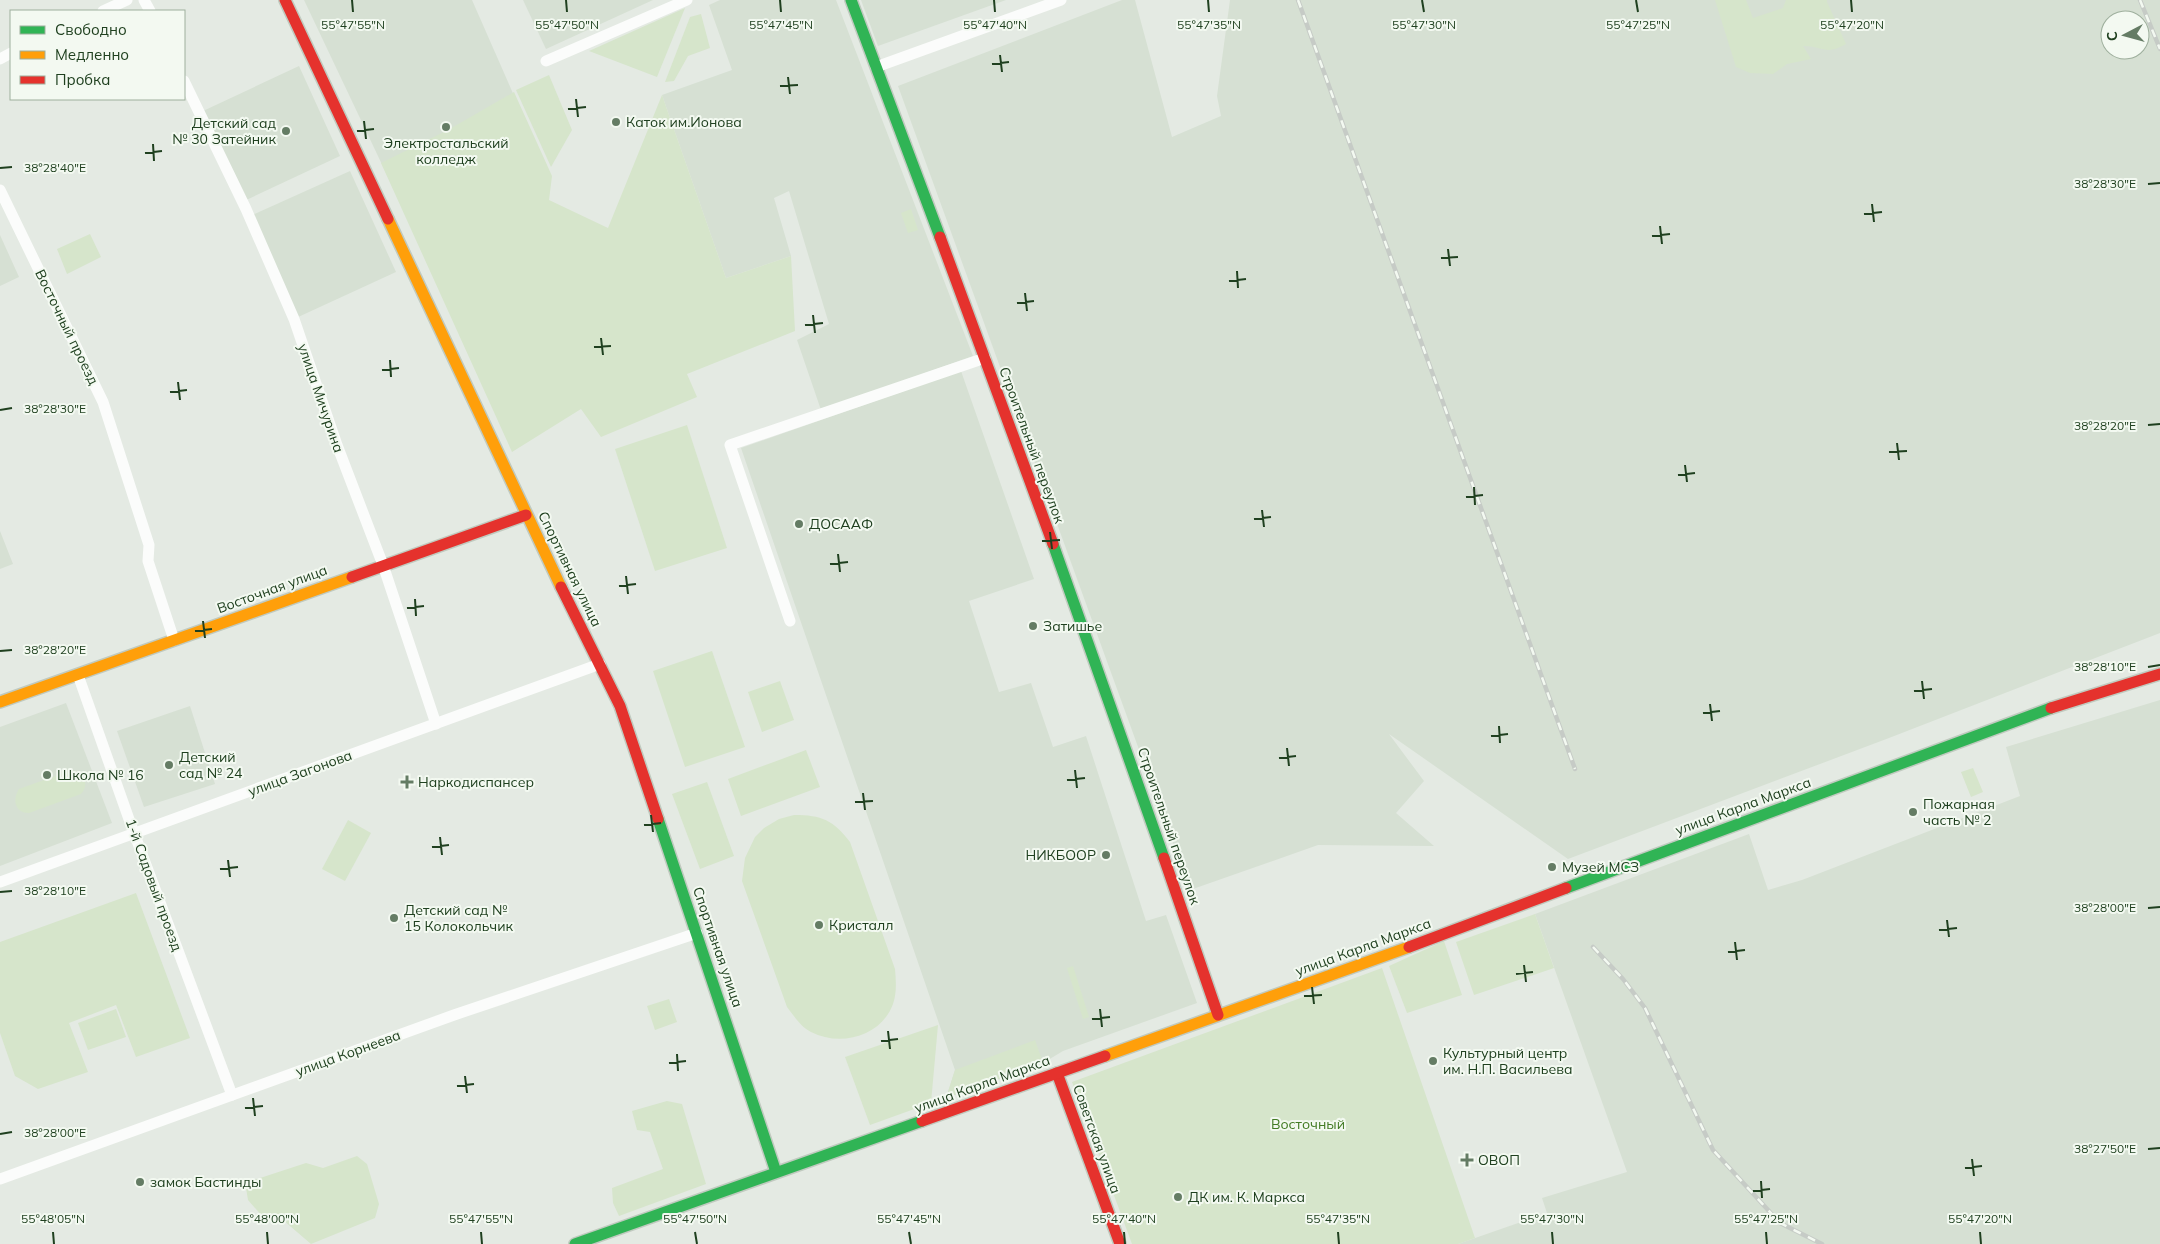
<svg xmlns="http://www.w3.org/2000/svg" width="2160" height="1244" font-family="Mulish,sans-serif">
<style>
.built{fill:#d6e0d3;fill-rule:evenodd}
.green{fill:#d6e5cb}
.lines{fill:none;stroke-linecap:round;stroke-linejoin:round}
.fast-casing{stroke:#c0cabf;stroke-width:14}
.slow-casing{stroke:#c0cabf;stroke-width:14}
.jam-casing{stroke:#c0cabf;stroke-width:14}
.street{stroke:#fbfcfb;stroke-width:11}
.fast{stroke:#30b455;stroke-width:11}
.slow{stroke:#ff9f0a;stroke-width:11}
.jam{stroke:#e5322d;stroke-width:11}
.rail-casing{stroke:#c6cbc6;stroke-width:4.5}
.rail{stroke:#f3f9f1;stroke-width:2.5;stroke-dasharray:8;stroke-linecap:butt}
.ticks{fill:none;stroke:#1f401f;stroke-width:2}
.poi-dot{fill:#647c64;stroke:#f3f9f1;stroke-width:2}
.labels{text-anchor:middle;dominant-baseline:central;stroke-width:4;stroke-linejoin:round;paint-order:stroke}
.poi-label{font-size:14px;fill:#1f401f;stroke:#f3f9f1;text-anchor:start}
.street-label{font-size:14px;fill:#1f401f;stroke:#f3f9f1}
.park-label{font-size:14px;fill:#427b24;stroke:#f3f9f1}
.ticks-label{font-size:12px;text-anchor:middle;fill:#1f401f;stroke:#f3f9f1;stroke-width:4;stroke-linejoin:round;paint-order:stroke}
</style>
<rect width="100%" height="100%" fill="#e4eae3"/>
<g class="built">
<polygon points="304,0 472,0 548,173 414,232"/>
<polygon points="523,0 653,0 546,49"/>
<polygon points="720,0 836,0 973,356 821,410 797,340 829,324 789,191 774,198 791,256 726,278 662,95 732,70 709,5"/>
<polygon points="861,0 1006,0 878,46"/>
<path d="M1122,0H1135L1172,137L1221,116L1217,96L1230,0H2160V633L1889,738L1568,859L1389,734L1424,781L1396,813L1434,846L1318,845L1190,890L898,86ZM2110,20H2140V50H2110Z"/>
<polygon points="299,66 340,156 244,201 203,111"/>
<polygon points="350,171 396,272 296,318 250,216"/>
<polygon points="0,235 19,277 0,286"/>
<polygon points="961,371 1034,579 969,601 999,692 1031,683 1053,747 1086,736 1146,921 1166,915 1197,1003 1063,1051 1043,1063 946,1098 955,1070 741,448"/>
<polygon points="0,531 13,564 0,569"/>
<polygon points="2160,700 2160,1244 1458,1244 1547,1213 1542,1198 1627,1172 1535,914 1749,834 1768,890 1802,880 2020,796 2006,747"/>
<polygon points="66,703 112,823 0,866 0,727"/>
<polygon points="190,706 215,784 144,807 117,731"/>
</g>
<g class="green">
<path d="M1715,0H1746L1753,18L1783,8L1786,0H1827V2L1846,44C1825,56 1824,46 1803,46L1811,59L1787,64L1773,74L1750,73L1736,67Z"/>
<polygon points="685,8 657,77 589,51"/>
<polygon points="701,14 710,48 688,56 674,81 665,82 690,17"/>
<polygon points="549,75 572,130 551,167 516,90"/>
<polygon points="514,92 552,176 549,200 608,228 662,95 726,278 791,256 795,331 687,374 697,397 601,437 581,409 512,452 381,163 448,130"/>
<polygon points="911,209 918,230 908,233 901,213"/>
<polygon points="90,234 101,257 67,274 57,249"/>
<polygon points="687,425 727,548 655,571 615,449"/>
<polygon points="712,651 745,747 685,767 653,671"/>
<polygon points="780,681 794,720 762,732 748,692"/>
<polygon points="806,750 820,787 741,816 728,779"/>
<polygon points="1973,768 1983,792 1971,797 1961,772"/>
<path d="M72,770L82,773C86,781 87,787 81,794L29,813C15,813 12,800 19,789Z"/>
<polygon points="707,782 734,856 700,869 672,794"/>
<path d="M794,815C822,815 833,820 850,842L895,969C896,981 897,992 893,1004C881,1037 840,1047 811,1032C801,1027 794,1016 787,1007L742,881L745,858L755,837L764,828L779,819Z"/>
<polygon points="348,820 371,833 345,881 322,869"/>
<polygon points="136,893 190,1038 136,1057 116,1005 69,1023 88,1072 38,1089 15,1076 0,1033 0,942"/>
<polygon points="1535,914 1554,968 1474,995 1456,942"/>
<polygon points="1444,941 1462,995 1407,1013 1389,966"/>
<polygon points="1073,966 1089,1017 1083,1019 1067,968"/>
<polygon points="1382,968 1475,1238 1458,1244 1132,1244 1072,1082"/>
<polygon points="669,999 677,1022 655,1030 647,1006"/>
<polygon points="116,1009 126,1037 88,1050 78,1023"/>
<polygon points="938,1025 931,1103 870,1125 845,1057"/>
<polygon points="1035,1040 1043,1063 946,1098 955,1070"/>
<polygon points="667,1101 682,1104 706,1184 619,1216 613,1203 612,1188 663,1169 650,1132 637,1130 632,1111"/>
<polygon points="357,1156 367,1164 379,1204 375,1218 311,1244 283,1220 262,1216 248,1200 246,1188 251,1181 306,1163 323,1168"/>
</g>
<g class="lines">
<defs>
<g id="fast">
<polyline points="851,0 940,237"/>
<polyline points="1053,544 1164,858"/>
<polyline points="658,819 776,1172"/>
<polyline points="1566,888 2051,708"/>
<polyline points="575,1244 922,1121"/>
</g>
<g id="slow">
<polyline points="388,219 561,587"/>
<polyline points="0,702 352,577"/>
<polyline points="1105,1056 1409,947"/>
</g>
<g id="jam">
<polyline points="285,0 388,219"/>
<polyline points="940,237 1053,544"/>
<polyline points="352,577 526,515"/>
<polyline points="561,587 620,706 658,819"/>
<polyline points="2051,708 2160,674"/>
<polyline points="1164,858 1218,1015"/>
<polyline points="1409,947 1566,888"/>
<polyline points="1057,1073 1120,1244"/>
<polyline points="922,1121 1105,1056"/>
</g>
</defs>
<use href="#fast" class="fast-casing"/>
<use href="#slow" class="slow-casing"/>
<use href="#jam" class="jam-casing"/>
<g class="street">
<polyline points="144,0 150,11"/>
<polyline points="103,11 127,0"/>
<polyline points="0,59 11,53"/>
<polyline points="546,61 687,0"/>
<polyline points="876,67 1061,0"/>
<polyline points="184,81 246,209 294,319 337,445 383,565 436,724"/>
<polyline points="0,190 103,402 149,545 148,561 174,640"/>
<polyline points="790,621 730,445 985,358"/>
<polyline points="78,675 130,822 232,1095"/>
<polyline points="0,882 600,664"/>
<polyline points="0,1179 454,1015 697,933"/>
</g>
<use href="#fast" class="fast"/>
<use href="#slow" class="slow"/>
<use href="#jam" class="jam"/>
<defs>
<g id="rail">
<polyline points="1298,0 1575,769"/>
<polyline points="2140,0 2160,49"/>
<polyline points="1593,947 1623,979 1645,1008 1713,1150 1780,1223 1822,1244"/>
</g>
</defs>
<use href="#rail" class="rail-casing"/>
<use href="#rail" class="rail"/>
</g>
<path class="ticks" d="M352,0L353,12M566,0L567,12M780,0L781,12M994,0L995,12M1208,0L1209,12M1422,0L1424,12M1636,0L1638,12M1851,0L1852,12M1000,55L1002,72M992,64L1009,62M788,77L790,94M780,86L798,85M576,99L578,117M568,109L586,107M364,121L366,139M357,131L374,129M153,144L154,161M145,153L162,151M0,168L12,167M2148,184L2160,183M1872,204L1874,222M1864,214L1882,212M1660,226L1662,244M1652,236L1670,234M1448,249L1450,266M1441,258L1458,257M1237,271L1238,288M1229,281L1246,279M1025,293L1027,311M1017,303L1034,301M813,315L815,333M805,325L823,323M601,338L603,355M594,347L611,346M390,360L391,377M382,370L399,368M178,382L180,400M170,392L187,390M0,410L12,408M2148,425L2160,424M1897,443L1899,460M1889,452L1907,451M1685,465L1687,482M1678,475L1695,473M1474,487L1475,505M1466,497L1483,495M1262,510L1264,527M1254,519L1271,517M1050,532L1052,549M1042,541L1060,540M838,554L840,572M830,564L848,562M626,576L628,594M619,586L636,584M415,599L416,616M407,608L424,606M203,621L205,638M195,631L212,629M0,651L12,650M2148,667L2160,665M1922,681L1924,699M1914,691L1932,689M1710,704L1712,721M1703,713L1720,711M1499,726L1500,743M1491,736L1508,734M1287,748L1289,766M1279,758L1296,756M1075,770L1077,788M1067,780L1085,778M863,793L865,810M855,802L873,801M651,815L653,832M644,825L661,823M440,837L442,855M432,847L449,845M228,860L230,877M220,869L238,867M0,892L12,891M2148,908L2160,907M1947,920L1949,937M1939,930L1957,928M1735,942L1737,960M1728,952L1745,950M1524,965L1526,982M1516,974L1533,972M1312,987L1314,1004M1304,996L1322,995M1100,1009L1102,1027M1092,1019L1110,1017M888,1031L890,1049M881,1041L898,1039M677,1054L678,1071M669,1063L686,1061M465,1076L467,1093M457,1086L474,1084M253,1098L255,1116M245,1108L263,1106M0,1134L12,1132M2148,1149L2160,1148M1972,1159L1974,1176M1965,1168L1982,1166M1761,1181L1762,1198M1753,1191L1770,1189M53,1232L54,1244M267,1232L268,1244M481,1232L482,1244M695,1232L697,1244M909,1232L911,1244M1124,1232L1125,1244M1338,1232L1339,1244M1552,1232L1553,1244M1766,1232L1767,1244M1980,1232L1981,1244"/>
<g class="poi-dot">
<circle cx="616" cy="122" r="5"/>
<circle cx="446" cy="127" r="5"/>
<circle cx="286" cy="131" r="5"/>
<circle cx="799" cy="524" r="5"/>
<circle cx="1033" cy="626" r="5"/>
<circle cx="169" cy="765" r="5"/>
<circle cx="47" cy="775" r="5"/>
<path d="M404.5 774.5h5v5h5v5h-5v5h-5v-5h-5v-5h5z"/>
<circle cx="1913" cy="812" r="5"/>
<circle cx="1106" cy="855" r="5"/>
<circle cx="1552" cy="867" r="5"/>
<circle cx="394" cy="918" r="5"/>
<circle cx="819" cy="925" r="5"/>
<circle cx="1433" cy="1061" r="5"/>
<path d="M1464.5 1152.5h5v5h5v5h-5v5h-5v-5h-5v-5h5z"/>
<circle cx="140" cy="1182" r="5"/>
<circle cx="1178" cy="1197" r="5"/>
</g>
<g class="labels">
<g class="poi-label">
<text x="626" y="122">Каток им.Ионова</text>
<text x="276" y="123" text-anchor="end">Детский сад<tspan x="276" dy="16">№ 30 Затейник</tspan></text>
<text x="446" y="143" text-anchor="middle">Электростальский<tspan x="446" dy="16">колледж</tspan></text>
<text x="809" y="524">ДОСААФ</text>
<text x="1043" y="626">Затишье</text>
<text x="179" y="757">Детский<tspan x="179" dy="16">сад № 24</tspan></text>
<text x="57" y="775">Школа № 16</text>
<text x="418" y="782">Наркодиспансер</text>
<text x="1923" y="804">Пожарная<tspan x="1923" dy="16">часть № 2</tspan></text>
<text x="1096" y="855" text-anchor="end">НИКБООР</text>
<text x="1562" y="867">Музей МСЗ</text>
<text x="404" y="910">Детский сад №<tspan x="404" dy="16">15 Колокольчик</tspan></text>
<text x="829" y="925">Кристалл</text>
<text x="1443" y="1053">Культурный центр<tspan x="1443" dy="16">им. Н.П. Васильева</tspan></text>
<text x="1478" y="1160">ОВОП</text>
<text x="150" y="1182">замок Бастинды</text>
<text x="1188" y="1197">ДК им. К. Маркса</text>
</g>
<g class="street-label">
<text transform="translate(67 327) rotate(64)">Восточный проезд</text>
<text transform="translate(321 398) rotate(71)">улица Мичурина</text>
<text transform="translate(1032 445) rotate(70)">Строительный переулок</text>
<text transform="translate(570 569) rotate(64)">Спортивная улица</text>
<text transform="translate(272 589) rotate(-20)">Восточная улица</text>
<text transform="translate(300 773) rotate(-20)">улица Загонова</text>
<text transform="translate(1743 806) rotate(-20)">улица Карла Маркса</text>
<text transform="translate(1169 826) rotate(71)">Строительный переулок</text>
<text transform="translate(154 885) rotate(70)">1-й Садовый проезд</text>
<text transform="translate(718 947) rotate(71)">Спортивная улица</text>
<text transform="translate(1363 947) rotate(-20)">улица Карла Маркса</text>
<text transform="translate(348 1053) rotate(-20)">улица Корнеева</text>
<text transform="translate(982 1084) rotate(-20)">улица Карла Маркса</text>
<text transform="translate(1097 1139) rotate(70)">Советская улица</text>
</g>
<g class="park-label">
<text x="1308" y="1124">Восточный</text>
</g>
</g>
<g class="ticks-label">
<text x="353" y="29">55°47'55"N</text>
<text x="567" y="29">55°47'50"N</text>
<text x="781" y="29">55°47'45"N</text>
<text x="995" y="29">55°47'40"N</text>
<text x="1209" y="29">55°47'35"N</text>
<text x="1424" y="29">55°47'30"N</text>
<text x="1638" y="29">55°47'25"N</text>
<text x="1852" y="29">55°47'20"N</text>
<text x="55" y="172">38°28'40"E</text>
<text x="2105" y="188">38°28'30"E</text>
<text x="55" y="413">38°28'30"E</text>
<text x="2105" y="430">38°28'20"E</text>
<text x="55" y="654">38°28'20"E</text>
<text x="2105" y="671">38°28'10"E</text>
<text x="55" y="895">38°28'10"E</text>
<text x="2105" y="912">38°28'00"E</text>
<text x="55" y="1137">38°28'00"E</text>
<text x="2105" y="1153">38°27'50"E</text>
<text x="53" y="1223">55°48'05"N</text>
<text x="267" y="1223">55°48'00"N</text>
<text x="481" y="1223">55°47'55"N</text>
<text x="695" y="1223">55°47'50"N</text>
<text x="909" y="1223">55°47'45"N</text>
<text x="1124" y="1223">55°47'40"N</text>
<text x="1338" y="1223">55°47'35"N</text>
<text x="1552" y="1223">55°47'30"N</text>
<text x="1766" y="1223">55°47'25"N</text>
<text x="1980" y="1223">55°47'20"N</text>
</g>
<rect x="10" y="10" width="175" height="90" fill="#f3f9f1" stroke="#9eaf9d"/>
<rect x="20" y="26" width="25" height="8" fill="#30b455" stroke="#9eaf9d"/>
<text x="55" y="35" font-size="15" fill="#1f401f">Свободно</text>
<rect x="20" y="51" width="25" height="8" fill="#ff9f0a" stroke="#9eaf9d"/>
<text x="55" y="60" font-size="15" fill="#1f401f">Медленно</text>
<rect x="20" y="76" width="25" height="8" fill="#e5322d" stroke="#9eaf9d"/>
<text x="55" y="85" font-size="15" fill="#1f401f">Пробка</text>
<g transform="translate(2125 35) rotate(264)"><circle r="24" fill="#f3f9f1" stroke="#9eaf9d"/>
<path d="M0-4L9 19L0 12L-9 19Z" fill="#647c64"/>
<text y="-8" font-size="14" font-weight="bold" text-anchor="middle" fill="#1f401f">С</text>
</g>
</svg>
